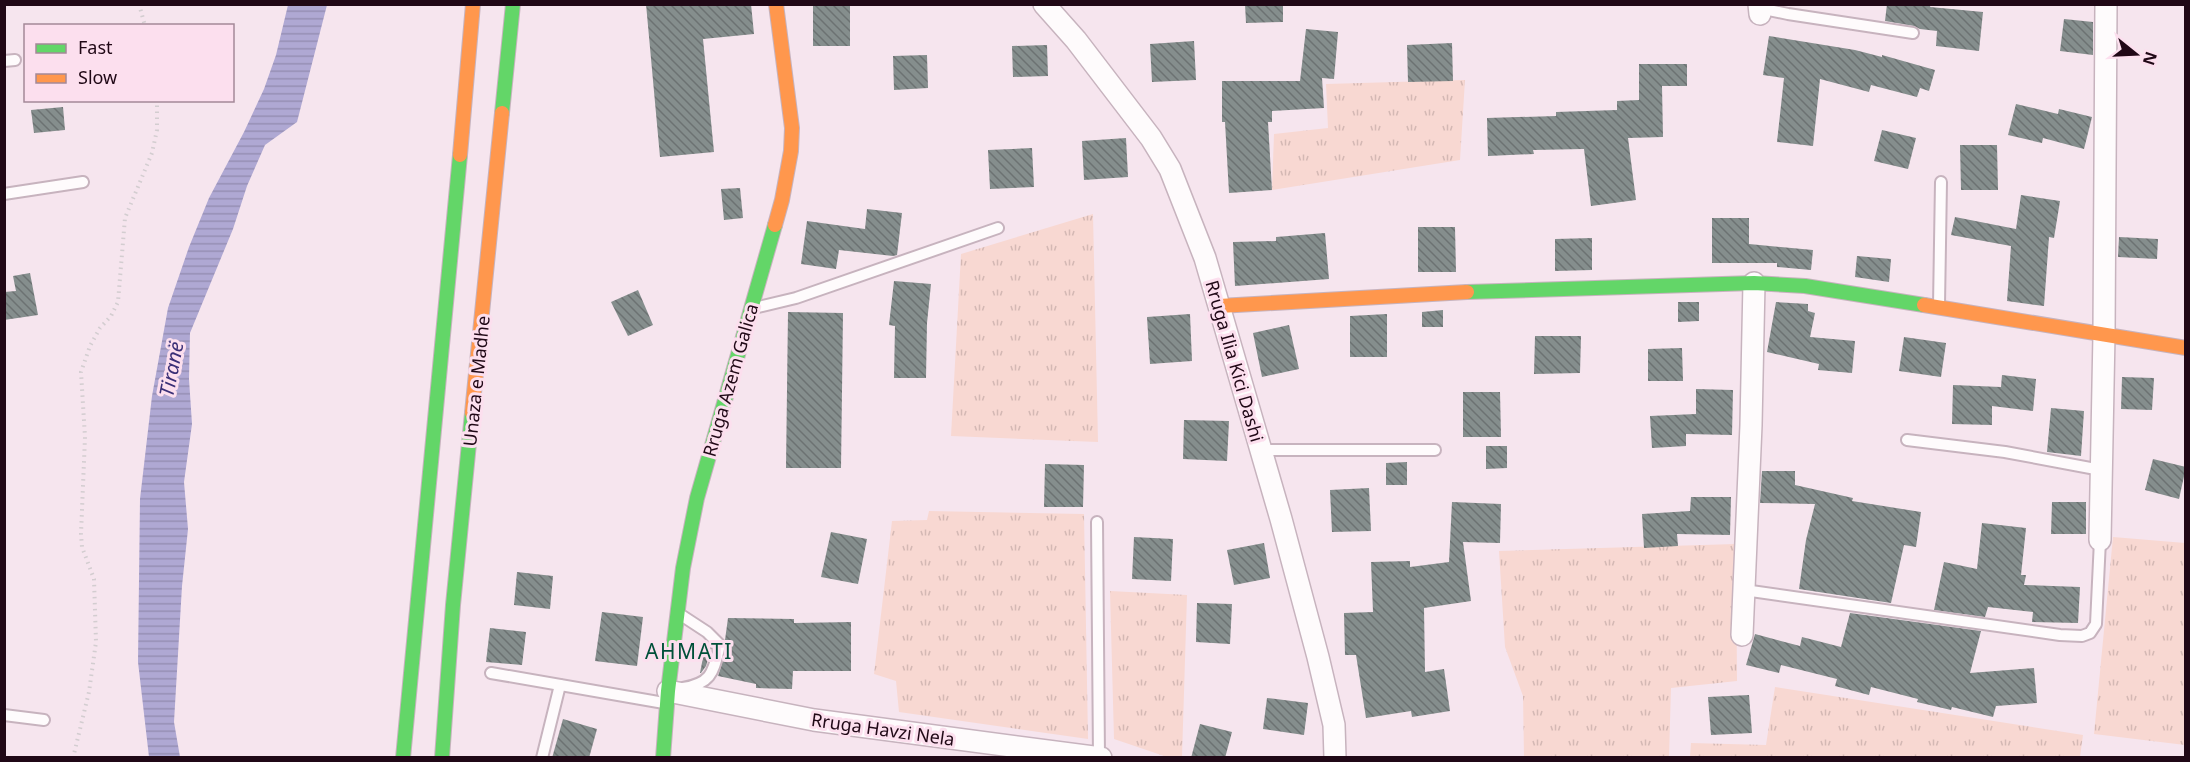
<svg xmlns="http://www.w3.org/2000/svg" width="2190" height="762" font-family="'Noto Sans',sans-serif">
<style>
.grass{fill:url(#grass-tufts)}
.water{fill:url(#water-rules)}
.building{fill:url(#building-back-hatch)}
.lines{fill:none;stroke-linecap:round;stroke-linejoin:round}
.lane-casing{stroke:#c7b3be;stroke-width:14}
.street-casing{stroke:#c7b3be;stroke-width:24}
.fast-casing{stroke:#c7b3be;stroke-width:16}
.slow-casing{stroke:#c7b3be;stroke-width:16}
.path{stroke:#d3cdd0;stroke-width:4;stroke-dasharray:1.5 4.5;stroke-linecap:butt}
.lane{stroke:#fefbfc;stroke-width:10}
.street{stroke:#fefbfc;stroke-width:21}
.fast{stroke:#63d668;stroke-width:14}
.slow{stroke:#ff974d;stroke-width:14}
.labels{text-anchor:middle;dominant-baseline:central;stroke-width:6;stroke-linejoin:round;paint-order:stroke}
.street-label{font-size:18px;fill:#200816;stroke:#fcdfee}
.water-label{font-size:20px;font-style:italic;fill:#3a2f76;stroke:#fcdfee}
.quarter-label{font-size:21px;letter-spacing:1.5px;fill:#005039;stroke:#fcdfee}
</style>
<defs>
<pattern id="grass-tufts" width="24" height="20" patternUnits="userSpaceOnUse" patternTransform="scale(1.5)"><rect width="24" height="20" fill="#f8d8d2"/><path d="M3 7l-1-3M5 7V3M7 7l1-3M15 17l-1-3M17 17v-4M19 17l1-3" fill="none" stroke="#d4b8b4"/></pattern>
<pattern id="water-rules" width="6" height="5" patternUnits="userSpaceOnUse" patternTransform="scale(1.5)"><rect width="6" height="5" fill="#afa8d3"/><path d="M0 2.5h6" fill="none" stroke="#968fb4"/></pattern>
<pattern id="building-back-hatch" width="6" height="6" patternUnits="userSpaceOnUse" patternTransform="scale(1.5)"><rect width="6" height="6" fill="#858e8d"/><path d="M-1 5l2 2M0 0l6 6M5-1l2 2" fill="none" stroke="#6c7272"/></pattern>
</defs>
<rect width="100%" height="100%" fill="#f6e5ee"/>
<g class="grass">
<polygon points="1465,80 1460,160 1272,190 1274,134 1328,128 1326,84"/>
<polygon points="1093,214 1098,442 951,436 961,254"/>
<polygon points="929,511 1084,514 1088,739 899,712 896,681 874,674 892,521 927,520"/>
<polygon points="2113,537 2185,543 2185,745 2094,734"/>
<polygon points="1736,544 1737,681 1671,688 1669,757 1524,757 1523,696 1505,647 1499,551"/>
<polygon points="1110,591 1187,595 1182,757 1167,757 1114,739"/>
<polygon points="1775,687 2083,735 2080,757 1690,757 1691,743 1766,745"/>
</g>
<polygon class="water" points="288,5 327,5 297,122 265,145 247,186 233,229 190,333 189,379 192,424 184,482 188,529 182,586 174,722 180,757 149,757 138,662 140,499 152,396 168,308 189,247 209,198 244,132 264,89 276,55"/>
<g class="building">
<polygon points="646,4 751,4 754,34 703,39 714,152 660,157"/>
<rect x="813" y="4" width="37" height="42"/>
<polygon points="1245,4 1283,4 1283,22 1246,23"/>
<polygon points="1887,4 1931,4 1930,7 1983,12 1979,51 1936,46 1937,31 1920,29 1914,26 1885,21"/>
<polygon points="2064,19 2093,22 2093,55 2060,51"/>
<polygon points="1306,29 1338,32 1334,79 1322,78 1324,108 1272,111 1272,122 1268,122 1272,190 1229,193 1225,122 1222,122 1222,81 1300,81"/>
<polygon points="1769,36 1855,50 1882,57 1882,55 1935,70 1929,91 1920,88 1917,97 1871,85 1869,92 1820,79 1813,146 1777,142 1784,78 1763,75"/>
<polygon points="1194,41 1196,80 1152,82 1150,44"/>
<polygon points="1452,43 1453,81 1408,82 1407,45"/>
<polygon points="1047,45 1048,76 1013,77 1012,46"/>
<polygon points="927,55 928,88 894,90 893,56"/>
<polygon points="1639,64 1687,64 1687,86 1662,86 1663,137 1628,138 1636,200 1591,206 1584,149 1533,150 1534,154 1488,156 1487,118 1556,116 1556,112 1617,110 1617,101 1639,100"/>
<polygon points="2016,104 2058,114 2059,109 2092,117 2084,149 2043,138 2042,143 2008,135"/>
<polygon points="63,107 65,130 34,133 31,110"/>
<polygon points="1882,130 1916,138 1908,169 1874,161"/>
<polygon points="1126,138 1128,177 1084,180 1082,141"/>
<polygon points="1960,145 1997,145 1998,190 1961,190"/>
<polygon points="1032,148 1034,187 990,189 988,150"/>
<polygon points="740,188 743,218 724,220 721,189"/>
<polygon points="2021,195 2060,201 2054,238 2049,237 2044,306 2007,301 2011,246 1951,235 1955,217 2016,229"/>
<polygon points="867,209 902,213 897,255 893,256 839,250 836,269 801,264 807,221 865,229"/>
<polygon points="1712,218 1749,218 1749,244 1813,250 1811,270 1777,267 1777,263 1712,263"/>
<polygon points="1418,227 1455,227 1456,272 1418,272"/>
<polygon points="1325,233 1329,279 1235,286 1233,242 1276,241 1276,237"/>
<polygon points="2119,237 2158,239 2157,259 2118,257"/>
<polygon points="1592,238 1592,270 1555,271 1555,239"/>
<polygon points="1857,256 1891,259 1889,282 1855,277"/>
<polygon points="30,273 38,315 4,320 4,292 16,291 13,276"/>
<polygon points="894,281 931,284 927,323 926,378 894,378 895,326 889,325"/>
<polygon points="638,290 653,325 628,336 611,302"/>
<polygon points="1678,302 1699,302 1699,321 1678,322"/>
<polygon points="1776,302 1808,304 1808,311 1815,313 1810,337 1855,341 1852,373 1818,370 1819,364 1767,352"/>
<polygon points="1443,310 1443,327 1422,327 1422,312"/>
<polygon points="788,312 843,313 841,468 786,468"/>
<polygon points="1190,314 1192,361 1150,364 1147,317"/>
<polygon points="1387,314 1387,357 1350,357 1350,316"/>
<polygon points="1289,325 1299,369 1262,377 1253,333"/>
<polygon points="1535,336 1581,336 1580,373 1534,374"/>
<polygon points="1904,337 1946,343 1941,377 1899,371"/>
<polygon points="1682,348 1683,381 1648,381 1648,349"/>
<polygon points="2002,375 2036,379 2033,411 1992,406 1992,425 1952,424 1953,385 2001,387"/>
<polygon points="2122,377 2154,378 2152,410 2121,409"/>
<polygon points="1696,389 1733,390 1732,435 1686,434 1686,446 1652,448 1650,416 1696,414"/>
<polygon points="1463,392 1500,392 1501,437 1463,437"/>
<polygon points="2051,408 2084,411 2081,456 2047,452"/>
<polygon points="1184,420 1229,421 1227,461 1183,459"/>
<polygon points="1486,446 1507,446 1507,468 1486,469"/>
<polygon points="2153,459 2186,467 2179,499 2145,490"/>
<polygon points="1407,462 1407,485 1386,485 1386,463"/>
<polygon points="1045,464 1084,465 1083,507 1044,507"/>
<polygon points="1762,471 1795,471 1795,485 1853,498 1852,501 1921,512 1916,547 1904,545 1891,603 1799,589 1806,540 1815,504 1760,503"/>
<polygon points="1369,488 1371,531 1332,532 1330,490"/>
<polygon points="1691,497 1731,497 1730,535 1677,534 1678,546 1644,548 1642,514 1690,511"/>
<polygon points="1452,502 1501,504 1500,543 1463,542 1471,601 1424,608 1425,672 1444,669 1450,711 1412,717 1411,711 1366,718 1356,655 1345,655 1344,613 1373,612 1371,562 1410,561 1410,567 1449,562"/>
<polygon points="2052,502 2086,502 2086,534 2051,534"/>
<polygon points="1982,523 2026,528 2021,575 2026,575 2024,585 2080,587 2078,623 2032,622 2033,612 1988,607 1985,617 1934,610 1944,562 1977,569"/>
<polygon points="831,532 867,539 858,584 821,577"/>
<polygon points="1134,537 1173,539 1171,581 1132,579"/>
<polygon points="1264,543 1270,578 1234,585 1227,550"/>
<polygon points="517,572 553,576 550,609 514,605"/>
<polygon points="1197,603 1232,604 1230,644 1196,642"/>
<polygon points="602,612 643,617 637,666 595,661"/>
<polygon points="1850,613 1981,631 1970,673 2034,668 2037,703 1996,706 1993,717 1952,707 1951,710 1917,702 1918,699 1871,687 1869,695 1835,686 1837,679 1781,665 1779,673 1746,665 1755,634 1800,646 1802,637 1841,647"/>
<polygon points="728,618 794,619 794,623 851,622 851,671 793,671 792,689 756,688 756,684 718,676 727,647 725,640"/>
<polygon points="490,628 526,632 522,665 486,662"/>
<polygon points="706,642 712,647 706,666 701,673 700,673"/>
<polygon points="1749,695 1752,733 1711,735 1708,697"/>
<polygon points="1267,698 1308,703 1304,735 1263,729"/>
<polygon points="563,719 597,729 589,758 552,758"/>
<polygon points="1200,724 1232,732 1225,758 1191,758"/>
</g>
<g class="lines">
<defs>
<g id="lane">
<polyline points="1759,8 1788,14 1913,33"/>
<polyline points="4,61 15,60"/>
<polyline points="4,194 83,182"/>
<polyline points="1939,305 1941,182"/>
<polyline points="754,308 796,298 998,228"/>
<polyline points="1907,440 2005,452 2101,470"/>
<polyline points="1261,450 1435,450"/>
<polyline points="1097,522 1099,757"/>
<polyline points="1744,590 2060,635 2082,636 2090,633 2096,624 2100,540"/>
<path d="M681,615L707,632L720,645C713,671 713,683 683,688"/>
<polyline points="491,673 664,703"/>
<polyline points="4,715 44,720"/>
<polyline points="542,758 560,685"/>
</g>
<g id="street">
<polyline points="1044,4 1076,40 1151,138 1170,169 1205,258 1281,519 1318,657 1334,725 1335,758"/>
<polyline points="1759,4 1760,14"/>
<polyline points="2100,540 2104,334 2106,4"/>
<polyline points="1742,635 1751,425 1754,283"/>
<polyline points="668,691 814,720 1101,758"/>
</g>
<g id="fast">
<polyline points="502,113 513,4"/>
<polyline points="1467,292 1754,283 1805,286 1924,305"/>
<polyline points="403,758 460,155"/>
<polyline points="442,758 453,605 472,413"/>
<polyline points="663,758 668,691 683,568 697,498 775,225"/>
</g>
<g id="slow">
<polyline points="460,155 473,4"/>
<polyline points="775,225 782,200 791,151 792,128 776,4"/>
<polyline points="1924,305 2186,348"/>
<polyline points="1219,306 1467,292"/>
<polyline points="472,413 502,113"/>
</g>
</defs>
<use href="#lane" class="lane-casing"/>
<use href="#street" class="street-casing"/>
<use href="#fast" class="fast-casing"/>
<use href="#slow" class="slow-casing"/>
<g class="path">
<polyline points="139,4 145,26"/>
<polyline points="73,758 89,692 96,642 94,579 82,547 81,534 85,437 81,372 90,346 100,328 111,316 118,302 125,218 152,153 157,130 157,100"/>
</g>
<use href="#lane" class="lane"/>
<use href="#street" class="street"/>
<use href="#fast" class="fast"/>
<use href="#slow" class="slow"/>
</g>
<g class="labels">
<g class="street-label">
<text transform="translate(1235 361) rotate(74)">Rruga Ilia Kici Dashi</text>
<text transform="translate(730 380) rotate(-74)">Rruga Azem Galica</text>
<text transform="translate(476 381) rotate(-84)">Unaza e Madhe</text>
<text transform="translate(883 729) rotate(8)">Rruga Havzi Nela</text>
</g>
<g class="water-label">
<text transform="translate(171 369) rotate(-79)">Tiranë</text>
</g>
<g class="quarter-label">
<text x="689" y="651">AHMATI</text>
</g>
</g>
<rect width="2190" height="762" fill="none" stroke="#200816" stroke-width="12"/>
<rect x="24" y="24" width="210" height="78" fill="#fcdfee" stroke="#a48998" stroke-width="1.5"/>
<rect x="36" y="44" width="30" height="9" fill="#63d668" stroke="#a48998" stroke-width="1.5"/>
<text x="78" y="54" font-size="18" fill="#200816">Fast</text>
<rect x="36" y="74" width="30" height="9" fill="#ff974d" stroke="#a48998" stroke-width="1.5"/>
<text x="78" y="84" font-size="18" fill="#200816">Slow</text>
<g transform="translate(2136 54) rotate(108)" stroke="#fcdfee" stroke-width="4.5" paint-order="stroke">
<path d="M0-4.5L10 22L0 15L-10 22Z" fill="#200816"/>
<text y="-9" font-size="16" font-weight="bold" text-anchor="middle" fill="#200816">N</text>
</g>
</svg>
